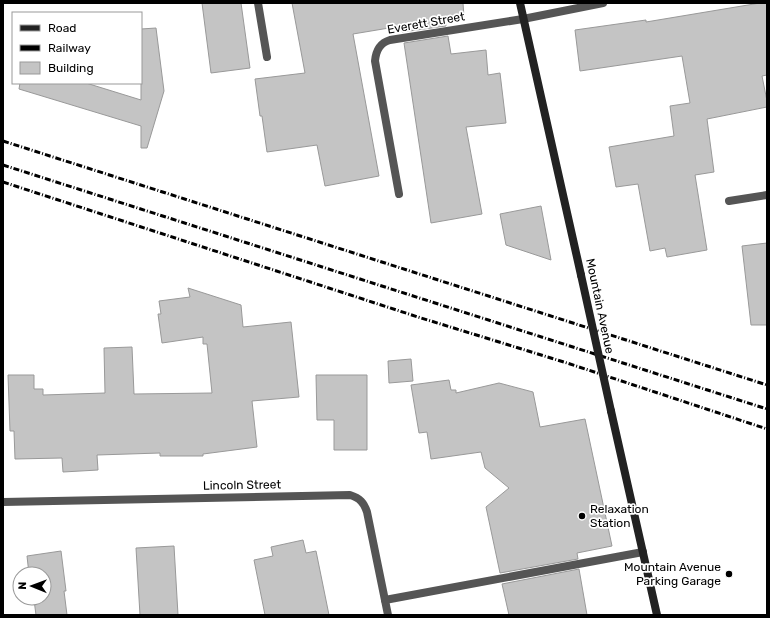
<svg xmlns="http://www.w3.org/2000/svg" width="770" height="618" font-family="Rubik,sans-serif">
<style>
.building{fill:#c4c4c4;stroke:#999}
.lines{fill:none;stroke-linecap:round;stroke-linejoin:round}
.lane{stroke:#555;stroke-width:8}
.street{stroke:#555;stroke-width:8}
.secondary{stroke:#222;stroke-width:8}
.rail{stroke:#000;stroke-width:3;stroke-dasharray:6 2 1 2;stroke-linecap:butt}
.secondary-bridge{stroke:#222;stroke-width:8}
.poi-dot{fill:#000;stroke:#fff;stroke-width:1.5}
.labels{text-anchor:middle;dominant-baseline:central;stroke-width:3.5;stroke-linejoin:round;paint-order:stroke}
.street-label{font-size:12px;fill:#000;stroke:#fff}
.poi-label{font-size:12px;fill:#000;stroke:#fff;text-anchor:start}
</style>
<rect width="100%" height="100%" fill="#fff"/>
<g class="building">
<polygon points="202,3 241,3 250,68 211,73"/>
<polygon points="292,3 463,3 464,17 445,20 446,26 402,32 401,26 353,34 379,176 325,186 317,145 267,152 262,116 260,116 255,79 305,73"/>
<polygon points="760,3 767,3 767,75 762,76 767,101 767,107 707,119 714,172 695,175 707,250 667,257 665,248 650,251 638,184 616,187 609,147 674,136 670,106 690,103 682,56 580,71 575,30 646,20 646,22"/>
<polygon points="156,28 164,91 147,148 141,148 141,126 19,89 20,83 86,83 141,100 141,29"/>
<polygon points="448,36 451,54 486,50 488,75 500,73 506,123 466,127 482,214 431,223 404,43"/>
<polygon points="541,206 551,260 506,245 500,214"/>
<polygon points="767,243 767,325 751,325 742,246"/>
<polygon points="188,288 241,305 243,327 291,322 299,397 252,401 257,447 203,454 203,456 160,456 160,453 97,455 98,470 63,472 62,458 15,459 14,431 10,431 8,375 34,375 34,389 43,389 43,395 105,393 104,348 132,347 134,394 212,393 207,344 203,344 203,337 162,343 158,314 161,314 159,301 190,297"/>
<polygon points="411,359 413,381 389,383 388,361"/>
<polygon points="316,375 367,375 367,450 334,450 334,420 317,420"/>
<polygon points="449,380 451,390 456,390 456,393 499,383 533,392 540,427 585,419 612,546 577,553 578,559 500,573 486,507 509,488 485,468 481,452 431,459 427,432 419,433 411,385"/>
<polygon points="303,540 306,553 316,551 329,615 265,615 254,560 273,556 271,547"/>
<polygon points="174,546 178,615 140,615 136,548"/>
<polygon points="61,551 66,591 64,591 67,615 36,615 34,600 33,600 32,598 44,598 44,574 29,574 27,556"/>
<polygon points="579,569 587,615 509,615 502,584"/>
</g>
<g class="lines">
<polyline class="lane" points="385,600 643,552"/>
<g class="street">
<polyline points="258,3 267,57"/>
<path d="M399,194L375,61C376,50 380,43 390,40L523,19L603,3"/>
<polyline points="729,201 767,195"/>
<path d="M3,502L350,495C360,498 364,503 367,512L388,615"/>
</g>
<g class="secondary">
<polyline points="520,3 581,275"/>
<polyline points="611,411 657,615"/>
</g>
<g class="rail">
<polyline points="3,141 767,385"/>
<polyline points="3,165 767,409"/>
<polyline points="3,182 418,317 567,363 767,429"/>
</g>
<polyline class="secondary-bridge" points="581,275 611,411"/>
</g>
<g class="poi-dot">
<circle cx="582" cy="516" r="4"/>
<circle cx="729" cy="574" r="4"/>
</g>
<g class="labels">
<g class="street-label">
<text transform="translate(426 23) rotate(-10)">Everett Street</text>
<text transform="translate(600 306) rotate(78)">Mountain Avenue</text>
<text transform="translate(242 485) rotate(-1)">Lincoln Street</text>
</g>
<g class="poi-label">
<text x="590" y="509">Relaxation<tspan x="590" dy="14">Station</tspan></text>
<text x="721" y="567" text-anchor="end">Mountain Avenue<tspan x="721" dy="14">Parking Garage</tspan></text>
</g>
</g>
<rect width="770" height="618" fill="none" stroke="#000000" stroke-width="8"/>
<rect x="12" y="12" width="130" height="72" fill="#ffffff" stroke="#999999"/>
<rect x="20" y="25" width="20" height="6" fill="#222222" stroke="#999999"/>
<text x="48" y="32" font-size="12" fill="#000000">Road</text>
<rect x="20" y="45" width="20" height="6" fill="#000000" stroke="#999999"/>
<text x="48" y="52" font-size="12" fill="#000000">Railway</text>
<rect x="20" y="62" width="20" height="12" fill="#c4c4c4" stroke="#999999"/>
<text x="48" y="72" font-size="12" fill="#000000">Building</text>
<g transform="translate(32 586) rotate(271)"><circle r="19" fill="#ffffff" stroke="#999999"/>
<path d="M0-3L7 15L0 10L-7 15Z" fill="#000000"/>
<text y="-6" font-size="11" font-weight="bold" text-anchor="middle" fill="#000000">N</text>
</g>
</svg>
